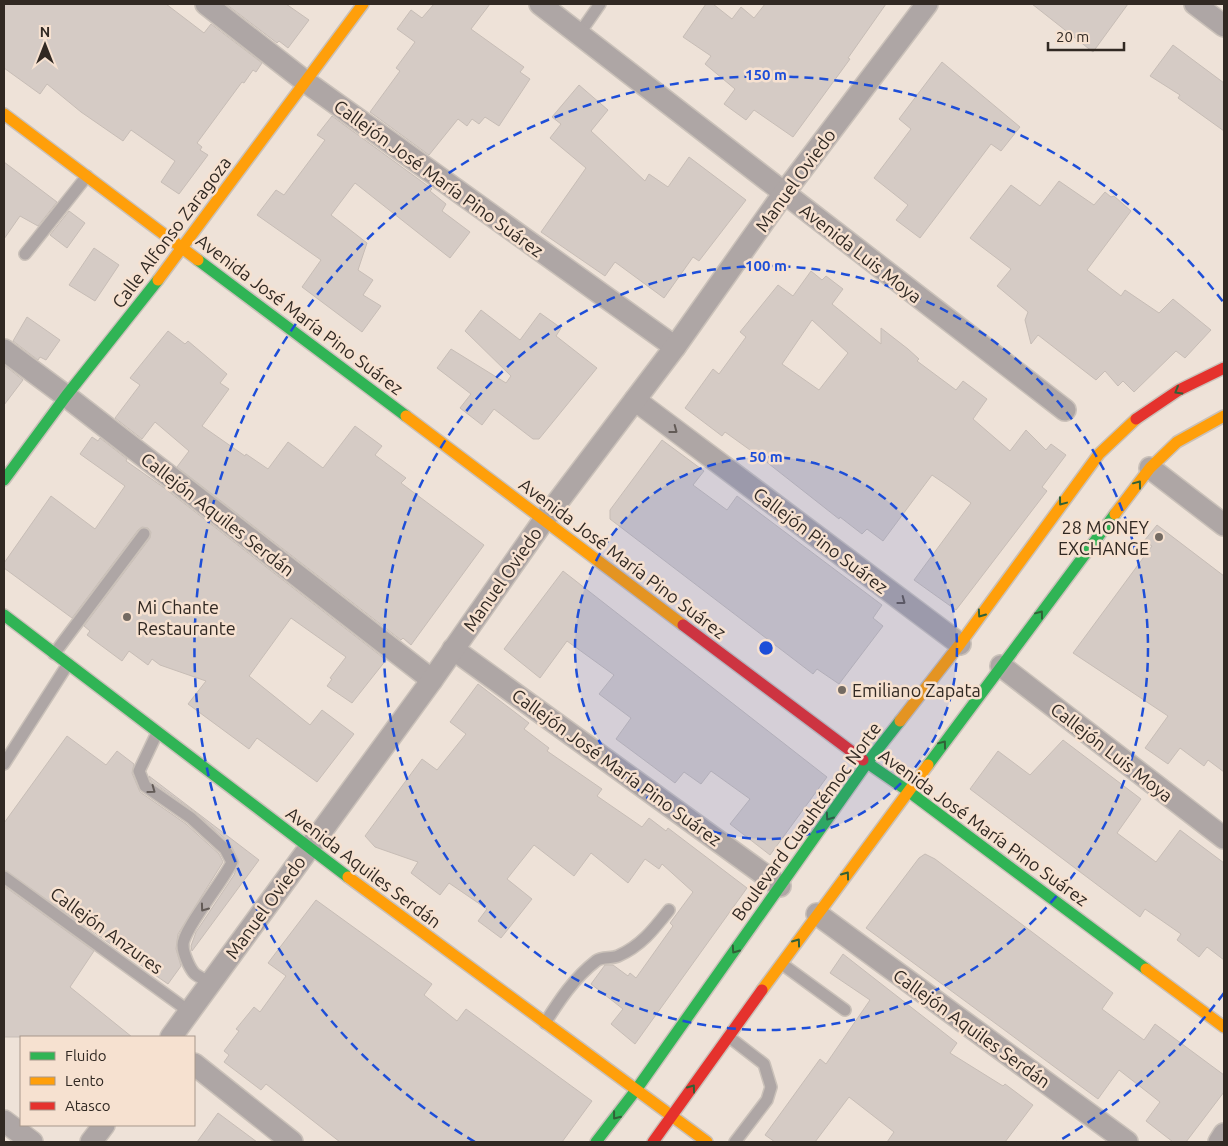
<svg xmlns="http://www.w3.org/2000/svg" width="1228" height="1146" font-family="Ubuntu,sans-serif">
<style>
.building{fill:#d5cbc5;stroke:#c7bdb6;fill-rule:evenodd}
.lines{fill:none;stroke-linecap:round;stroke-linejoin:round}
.lane-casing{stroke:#cac1b9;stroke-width:14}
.street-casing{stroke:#cac1b9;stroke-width:24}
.fast-casing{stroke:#cac1b9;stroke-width:14}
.slow-casing{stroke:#cac1b9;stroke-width:14}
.jam-casing{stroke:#cac1b9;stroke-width:14}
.lane{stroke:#aea6a5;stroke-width:11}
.street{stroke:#aea6a5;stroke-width:21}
.fast{stroke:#30b455;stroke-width:11}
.slow{stroke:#ff9f0a;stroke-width:11}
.jam{stroke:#e5322d;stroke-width:11}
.oneway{stroke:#316137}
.oneway2{stroke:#635b57}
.ring{fill:none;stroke:#1d4ed8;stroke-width:2.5;stroke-dasharray:9 6}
.poi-dot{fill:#736a62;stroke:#f6e1d0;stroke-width:2}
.labels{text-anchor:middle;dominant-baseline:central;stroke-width:5;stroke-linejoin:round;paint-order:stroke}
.street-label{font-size:18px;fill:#312923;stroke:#f6e1d0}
.poi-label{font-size:18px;fill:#312923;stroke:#f6e1d0;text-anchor:start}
.centre{fill:#1d4ed8;stroke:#f6e1d0;stroke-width:2.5}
.ring-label{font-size:15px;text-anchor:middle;font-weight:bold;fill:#1d4ed8;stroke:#f6e1d0;stroke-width:5;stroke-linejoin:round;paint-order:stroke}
</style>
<rect width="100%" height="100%" fill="#eee2d8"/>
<g class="building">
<polygon points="4,4 166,4 204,33 211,24 262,63 256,72 253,70 244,83 242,82 197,143 202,147 200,150 208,155 179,194 161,182 175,161 131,130 123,141 81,112 47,84 40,94 4,68"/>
<polygon points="226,4 286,4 309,20 288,48 279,41 277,43"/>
<polygon points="434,4 490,4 471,29 524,67 520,72 530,79 499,126 485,117 479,124 472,119 467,126 458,119 429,155 370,112 400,71 396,68 415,42 397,29 411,10 422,18"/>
<polygon points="706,4 713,4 732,19 741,7 754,18 765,4 886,4 848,58 850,59 793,137 754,110 746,120 724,104 735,89 705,64 711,56 683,37"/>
<polygon points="1032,4 1128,4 1093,52"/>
<polygon points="1173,45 1224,83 1224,131 1178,98 1180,95 1150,76"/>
<polygon points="942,62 1020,127 1001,151 991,144 920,238 896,220 908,205 874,178 911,129 899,119"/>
<polygon points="579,85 608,110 591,131 645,181 649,174 668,187 689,157 746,200 699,261 693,257 664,298 615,262 605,276 541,232 586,168 550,138 561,124 552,117"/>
<polygon points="332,116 432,189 430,191 446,204 442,211 470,232 450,258 355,183 331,215 367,243 358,270 373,280 363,295 381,306 362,332 302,287 321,260 257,215 276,190 284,195 325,140 317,135"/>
<polygon points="4,162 57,202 38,226 20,216 4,239"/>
<polygon points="1059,181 1094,205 1105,192 1111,197 1114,196 1131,211 1087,270 1121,296 1125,290 1159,313 1173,299 1211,330 1185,358 1176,351 1134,392 1123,381 1118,386 1105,371 1096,380 1038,335 1031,344 1025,320 1028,312 997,286 1011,269 970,238 1011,185 1040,206"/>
<polygon points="69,211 85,223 67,248 50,235"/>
<polygon points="94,248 119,265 95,301 69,285"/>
<path d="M811,271L822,280L826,276L843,289L832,304L881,344V328L908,349L919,359L917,361L956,390L963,381L987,399L973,419L1010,451L1026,430L1046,450L1051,444L1066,455L1042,487L1047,491L956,610L914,580L971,503L951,488L932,475L883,541L867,529L862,534L840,517L839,519L764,460L725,432L722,436L685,408L713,369L719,374L746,337L740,332L778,285L793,296ZM812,320L848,353L819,390L782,364Z"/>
<polygon points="481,310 520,340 540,313 561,328 556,336 597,368 539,439 533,439 494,409 482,425 460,408 471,394 437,368 451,349 506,383 511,376 465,331"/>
<polygon points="27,317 60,340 46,360 40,357 38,360 13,341"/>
<polygon points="168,331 185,344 188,341 227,374 220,383 229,389 202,426 245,456 246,454 268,469 288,442 323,468 355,426 382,446 375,455 406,478 401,483 484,545 411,645 403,638 401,640 177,467 189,451 155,422 142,439 115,418 140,385 130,378"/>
<polygon points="4,365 23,380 4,405"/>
<polygon points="92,437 98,441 100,438 127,459 126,461 163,487 386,660 352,703 327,686 332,679 330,678 346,657 291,618 249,676 310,725 322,710 354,734 317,782 257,738 249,749 188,704 206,681 160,665 152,659 148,665 129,651 122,661 87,635 90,631 84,626 150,538 151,532 148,528 142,527 138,530 72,618 4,568 4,563 51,496 95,529 125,486 80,454"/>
<polygon points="662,440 704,471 693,485 727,510 737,496 882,605 873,618 883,626 839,684 817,669 813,674 610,519 610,510"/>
<polygon points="1157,525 1224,576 1224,772 1208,760 1204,766 1180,748 1168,764 1145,748 1168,716 1073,653 1152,546 1144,541"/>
<polygon points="563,571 827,777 770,855 730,824 750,799 711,771 701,784 684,772 675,783 616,739 631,718 599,694 614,675 567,641 540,678 504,649"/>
<polygon points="478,684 529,723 524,729 549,748 547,751 602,789 597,796 642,827 649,818 666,831 668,828 747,888 635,1044 611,1024 623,1009 591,984 605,965 613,965 628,976 630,973 636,978 673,926 670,923 693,892 662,864 659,869 645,859 628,883 591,853 574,876 534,845 507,879 532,899 501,938 478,921 487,909 449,883 440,895 411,873 418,862 375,847 365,836 422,759 437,770 466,734 450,722"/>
<polygon points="67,736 106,765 117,751 134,764 132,773 140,792 186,824 219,854 223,862 178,934 176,949 181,966 168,984 4,870 4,823"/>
<polygon points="1063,740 1141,799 1117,833 1156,862 1180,830 1224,863 1224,960 1207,947 1199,957 1177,940 1181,934 1145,909 1140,917 970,789 998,751 1030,775"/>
<polygon points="149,776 259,860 192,951 191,946 196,932 234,875 239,862 230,843 195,812 151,781"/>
<polygon points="925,854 935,859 1113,993 1102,1009 1144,1040 1155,1024 1224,1075 1224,1092 1186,1142 1173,1142 1146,1121 1160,1102 1119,1070 1098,1099 866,928 919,858"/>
<polygon points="4,886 94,951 70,987 132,1037 4,1037"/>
<polygon points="316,900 432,984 424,995 457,1021 466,1009 592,1101 562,1142 340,1142 266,1084 261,1090 224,1062 229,1055 224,1051 239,1031 236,1029 254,1007 260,1012 286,976 268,963"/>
<polygon points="843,954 957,1043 950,1053 1003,1086 1005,1084 1033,1105 1005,1142 887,1142 894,1132 849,1097 815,1142 775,1142 765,1135 820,1059 826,1064 870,1000 830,973"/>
<polygon points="218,1113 257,1142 197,1142"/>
</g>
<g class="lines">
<defs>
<g id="lane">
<polyline points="579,34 600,4"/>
<polyline points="25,254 87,176"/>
<polyline points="54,654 144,534"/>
<path d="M157,733L139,771L145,786L191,818L225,849L232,862C223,882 183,929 183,945C183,953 189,967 194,973C198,977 206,980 211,983"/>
<polyline points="4,764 68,664"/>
<polyline points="4,877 190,1012"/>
<polyline points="782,964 845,1010"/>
<path d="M545,1023C559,1001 574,978 596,961C602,956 611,959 618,956C641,946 654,929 669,910"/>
<polyline points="729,1037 764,1064 771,1087 767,1100 735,1142"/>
</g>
<g id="street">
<polyline points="206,4 306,82 675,347"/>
<polyline points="540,4 1065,410"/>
<polyline points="1195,4 1224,26"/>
<polyline points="4,350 66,396 432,680"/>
<polyline points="635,400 960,644"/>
<polyline points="1150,468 1224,525"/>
<polyline points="453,649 780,886"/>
<polyline points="1001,666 1224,838"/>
<polyline points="817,914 1127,1142"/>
<polyline points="171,1037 432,680 544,520 675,347 784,193 927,4"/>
<polyline points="194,1064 292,1142"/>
<polyline points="4,1121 32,1142"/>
<polyline points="91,1142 104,1125"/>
<polyline points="1219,1142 1224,1134"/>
</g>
<g id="fast">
<polyline points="198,260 406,416"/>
<polyline points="4,480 66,396 158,280"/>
<polyline points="4,615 348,877"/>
<polyline points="863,760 908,791 1146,969"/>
<polyline points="928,765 1115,514"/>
<polyline points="596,1142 636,1090 867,763 900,721"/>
</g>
<g id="slow">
<polyline points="4,114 198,260"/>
<polyline points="158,280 363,4"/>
<polyline points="406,416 683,625"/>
<polyline points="1115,514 1150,468 1177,442 1224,416"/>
<polyline points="900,721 960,644 1099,454 1136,419"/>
<polyline points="348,877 707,1142"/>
<polyline points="1146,969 1224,1027"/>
<polyline points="762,990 928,765"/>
</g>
<g id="jam">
<polyline points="1136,419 1179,390 1224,368"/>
<polyline points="683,625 863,760"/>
<polyline points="653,1142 762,990"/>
</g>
</defs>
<use href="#lane" class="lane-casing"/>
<use href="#street" class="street-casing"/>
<use href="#fast" class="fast-casing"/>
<use href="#slow" class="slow-casing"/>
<use href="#jam" class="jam-casing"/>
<use href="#lane" class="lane"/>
<use href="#street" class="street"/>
<use href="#fast" class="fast"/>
<use href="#slow" class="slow"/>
<use href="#jam" class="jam"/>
</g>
<defs><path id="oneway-chevron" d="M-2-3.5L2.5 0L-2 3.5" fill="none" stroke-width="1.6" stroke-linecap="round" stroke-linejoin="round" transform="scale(1.25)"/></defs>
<g class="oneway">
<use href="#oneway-chevron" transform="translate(1178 391) rotate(150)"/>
<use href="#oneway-chevron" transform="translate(1138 484) rotate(-53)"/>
<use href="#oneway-chevron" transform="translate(1062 502) rotate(127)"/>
<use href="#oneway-chevron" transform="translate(981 614) rotate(125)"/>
<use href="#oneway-chevron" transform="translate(1040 614) rotate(-53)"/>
<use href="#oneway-chevron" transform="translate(943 744) rotate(-53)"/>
<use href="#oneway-chevron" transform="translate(829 817) rotate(125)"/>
<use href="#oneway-chevron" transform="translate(846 875) rotate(-54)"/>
<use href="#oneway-chevron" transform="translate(797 942) rotate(-54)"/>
<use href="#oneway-chevron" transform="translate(735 950) rotate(125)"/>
<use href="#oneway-chevron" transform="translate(692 1088) rotate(-54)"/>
<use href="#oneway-chevron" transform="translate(616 1116) rotate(128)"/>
</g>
<g class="oneway2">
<use href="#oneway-chevron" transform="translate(674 430) rotate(37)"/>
<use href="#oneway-chevron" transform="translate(902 601) rotate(37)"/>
<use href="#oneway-chevron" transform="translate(152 790) rotate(36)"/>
<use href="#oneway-chevron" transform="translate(204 908) rotate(126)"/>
</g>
<circle cx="766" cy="648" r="191" fill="#1d4ed8" fill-opacity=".12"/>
<g class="ring">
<circle cx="766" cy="648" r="191"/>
<circle cx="766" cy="648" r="382"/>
<path d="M1224 993A573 573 0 0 1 1057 1142M475 1142A573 573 0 1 1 1224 303"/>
</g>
<g class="poi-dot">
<circle cx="1159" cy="537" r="5"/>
<circle cx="127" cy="617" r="5"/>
<circle cx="842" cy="690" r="5"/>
</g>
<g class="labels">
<g class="street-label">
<text transform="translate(439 178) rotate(36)">Callejón José María Pino Suárez</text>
<text transform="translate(795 180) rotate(-54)">Manuel Oviedo</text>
<text transform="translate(171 232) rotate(-53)">Calle Alfonso Zaragoza</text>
<text transform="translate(861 253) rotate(38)">Avenida Luis Moya</text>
<text transform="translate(300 314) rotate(37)">Avenida José María Pino Suárez</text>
<text transform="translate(218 514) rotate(38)">Callejón Aquiles Serdán</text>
<text transform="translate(821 540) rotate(37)">Callejón Pino Suárez</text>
<text transform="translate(623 558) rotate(37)">Avenida José María Pino Suárez</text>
<text transform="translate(502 579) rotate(-55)">Manuel Oviedo</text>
<text transform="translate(1112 752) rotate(38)">Callejón Luis Moya</text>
<text transform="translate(617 767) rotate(36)">Callejón José María Pino Suárez</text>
<text transform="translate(806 821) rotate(-54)">Boulevard Cuauhtémoc Norte</text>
<text transform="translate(984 827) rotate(36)">Avenida José María Pino Suárez</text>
<text transform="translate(364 867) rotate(37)">Avenida Aquiles Serdán</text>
<text transform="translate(265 907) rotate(-54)">Manuel Oviedo</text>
<text transform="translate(107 930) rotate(36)">Callejón Anzures</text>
<text transform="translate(972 1028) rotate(36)">Callejón Aquiles Serdán</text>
</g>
<g class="poi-label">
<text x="1149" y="527" text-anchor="end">28 MONEY<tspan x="1149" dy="21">EXCHANGE</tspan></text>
<text x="137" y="607">Mi Chante<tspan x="137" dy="21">Restaurante</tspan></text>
<text x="852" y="690">Emiliano Zapata</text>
</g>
</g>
<circle cx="766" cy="648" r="8" class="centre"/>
<g class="ring-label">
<text x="766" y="80">150 m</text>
<text x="766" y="271">100 m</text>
<text x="766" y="462">50 m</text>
</g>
<rect width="1228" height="1146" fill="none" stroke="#312923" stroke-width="10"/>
<rect x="20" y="1036" width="175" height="90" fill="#f6e1d0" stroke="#a7978b"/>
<rect x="30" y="1052" width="25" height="8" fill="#30b455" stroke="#a7978b"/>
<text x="65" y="1061" font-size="15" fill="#312923">Fluido</text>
<rect x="30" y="1077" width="25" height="8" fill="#ff9f0a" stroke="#a7978b"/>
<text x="65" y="1086" font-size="15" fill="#312923">Lento</text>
<rect x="30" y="1102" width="25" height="8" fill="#e5322d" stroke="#a7978b"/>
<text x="65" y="1111" font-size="15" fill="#312923">Atasco</text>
<g transform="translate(45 45)" stroke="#f6e1d0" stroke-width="4" paint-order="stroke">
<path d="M0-4L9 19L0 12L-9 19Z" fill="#312923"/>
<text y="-8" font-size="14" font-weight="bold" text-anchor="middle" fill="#312923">N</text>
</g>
<path d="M1048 42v8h76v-8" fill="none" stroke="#312923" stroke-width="2.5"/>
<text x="1056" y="42" font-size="15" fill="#312923" stroke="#f6e1d0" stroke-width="4" paint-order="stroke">20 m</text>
</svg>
